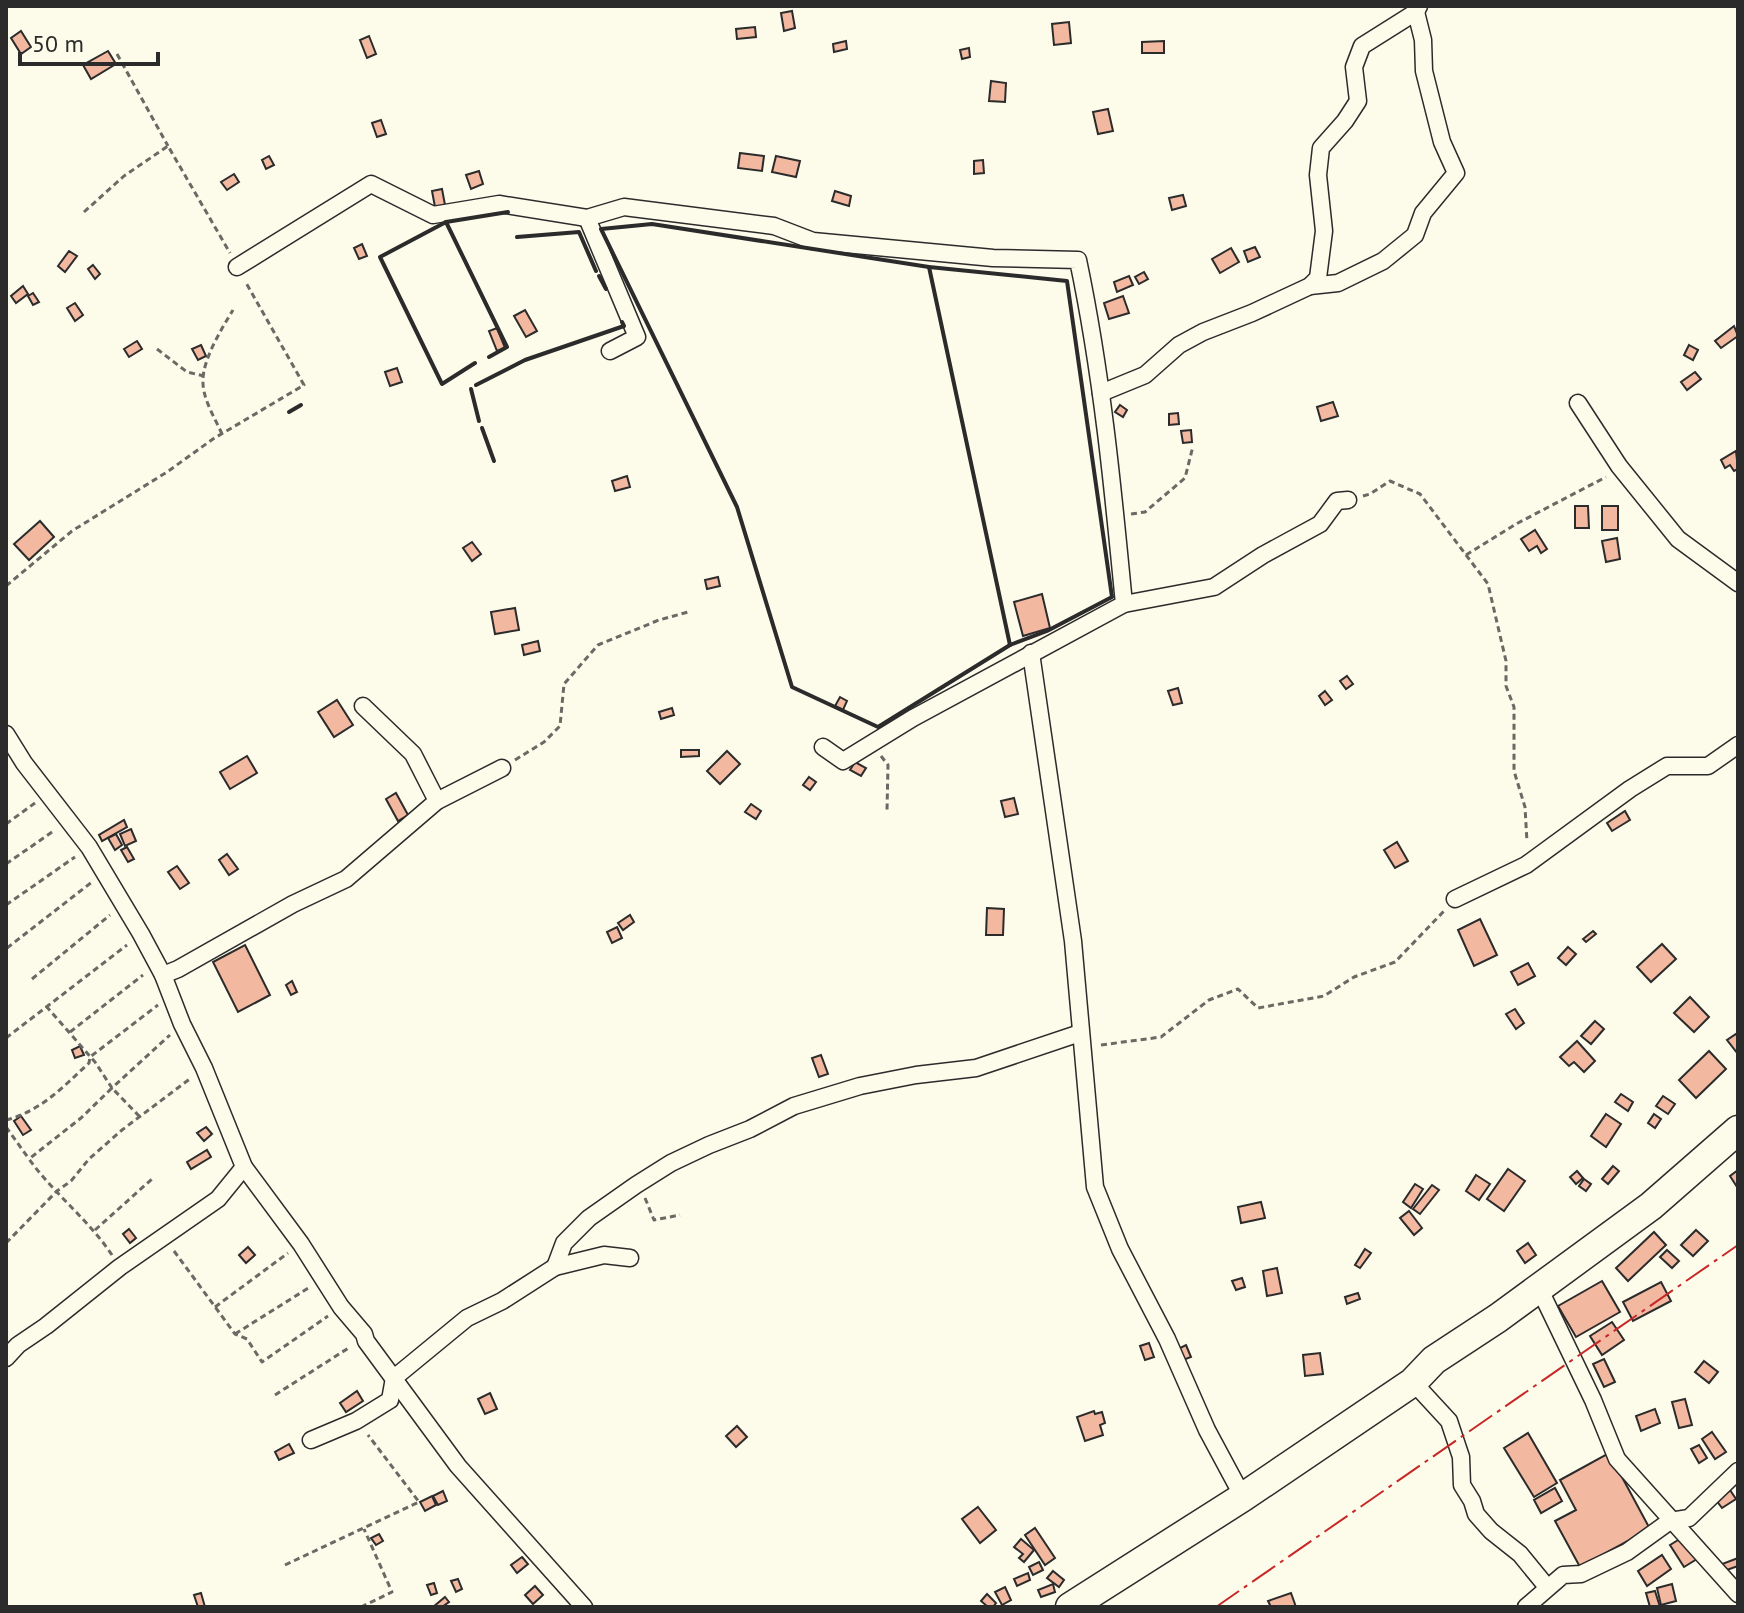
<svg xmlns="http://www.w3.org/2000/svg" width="1744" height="1613" font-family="'PT Sans',sans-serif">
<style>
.building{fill:#f2b8a0;stroke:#2b2b2b;stroke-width:2}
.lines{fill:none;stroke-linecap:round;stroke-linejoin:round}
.minor-casing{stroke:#2b2b2b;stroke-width:19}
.trunk-casing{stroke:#2b2b2b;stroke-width:31}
.path{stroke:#6a6964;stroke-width:3;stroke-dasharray:6 4;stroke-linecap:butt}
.minor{stroke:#fdfbea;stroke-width:16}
.trunk{stroke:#fdfbea;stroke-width:28}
.wall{stroke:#2b2b2b;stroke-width:4}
.power{stroke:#c62828;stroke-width:2;stroke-dasharray:28 6 4 6;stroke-linecap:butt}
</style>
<rect width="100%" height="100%" fill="#fdfbea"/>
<g class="building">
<polygon points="792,11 795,28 784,31 781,13"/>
<polygon points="1069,22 1071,43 1054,45 1052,24"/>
<polygon points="755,27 756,37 737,39 736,29"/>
<polygon points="21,31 31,47 21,54 11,38"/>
<polygon points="369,36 376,54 367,58 360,40"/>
<polygon points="846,41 847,49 834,52 833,44"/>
<polygon points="1164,41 1164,53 1142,53 1142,42"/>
<polygon points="969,48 970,57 962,59 960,50"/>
<polygon points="108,51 116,64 91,79 83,65"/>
<polygon points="991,81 1006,83 1005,102 989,101"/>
<polygon points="1108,109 1113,131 1098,134 1093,112"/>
<polygon points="381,120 386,134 377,137 372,123"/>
<polygon points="740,153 764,156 762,171 738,168"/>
<polygon points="269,156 274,165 266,169 262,160"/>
<polygon points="776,156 800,161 796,177 772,172"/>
<polygon points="983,160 984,173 974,174 974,161"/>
<polygon points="479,171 483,184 471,189 466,175"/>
<polygon points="234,174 239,182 227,190 221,182"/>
<polygon points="442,189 445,205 435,207 432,191"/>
<polygon points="835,191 851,196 849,206 832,201"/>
<polygon points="1183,195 1186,206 1172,210 1169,198"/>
<polygon points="362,244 367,256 359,259 354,248"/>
<polygon points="1255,247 1260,257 1248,262 1244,251"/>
<polygon points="1231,248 1239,262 1220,273 1212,259"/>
<polygon points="69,251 77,256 65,272 58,266"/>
<polygon points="93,265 100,274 95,279 88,269"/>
<polygon points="1144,272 1148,279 1139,284 1135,277"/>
<polygon points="1129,276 1133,285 1117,292 1114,282"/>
<polygon points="23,286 28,294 16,303 11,296"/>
<polygon points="33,293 39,302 33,305 28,296"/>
<polygon points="1123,296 1129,313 1109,319 1104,303"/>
<polygon points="75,303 83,315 75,321 67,308"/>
<polygon points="525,310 537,331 526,337 514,316"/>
<polygon points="1734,326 1738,336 1721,348 1715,341"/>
<polygon points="497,328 505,348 497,351 489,331"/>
<polygon points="137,341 142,349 129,357 124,349"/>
<polygon points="201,345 206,356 198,360 192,349"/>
<polygon points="1689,345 1698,350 1693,360 1684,355"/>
<polygon points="397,368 402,382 390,386 385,372"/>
<polygon points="1695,372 1701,379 1687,390 1681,382"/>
<polygon points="1333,402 1338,416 1321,421 1317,407"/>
<polygon points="1120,405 1127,410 1123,417 1115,412"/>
<polygon points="1178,413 1179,424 1169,425 1169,414"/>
<polygon points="1191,430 1192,442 1183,443 1181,431"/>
<polygon points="1736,451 1738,469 1734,471 1730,465 1725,468 1721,460"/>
<polygon points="627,476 630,487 615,491 612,481"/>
<polygon points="1575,506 1588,506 1589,528 1575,528"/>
<rect x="1602" y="506" width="16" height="24"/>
<polygon points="40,521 54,537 29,560 14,544"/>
<polygon points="1535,530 1547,549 1541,553 1537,546 1529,551 1521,539"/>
<polygon points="1617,538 1620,559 1606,562 1602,541"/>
<polygon points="472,542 481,554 472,561 463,548"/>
<polygon points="718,577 720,586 707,589 705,580"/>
<polygon points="1042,594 1050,628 1023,636 1014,602"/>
<polygon points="515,608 519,630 495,634 491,612"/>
<polygon points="538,641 540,651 524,655 522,645"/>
<polygon points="1347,676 1353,684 1346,689 1340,681"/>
<polygon points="1178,688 1182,703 1173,705 1168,691"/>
<polygon points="1325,691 1332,700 1325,705 1319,696"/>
<polygon points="840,697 847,701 843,710 835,706"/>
<polygon points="337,700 353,725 334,737 318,712"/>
<polygon points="672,708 674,715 661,719 659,712"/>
<polygon points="681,750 699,750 699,756 681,757"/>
<polygon points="727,751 740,764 720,784 707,771"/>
<polygon points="247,756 257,773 230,789 220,772"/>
<polygon points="855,762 866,768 861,776 850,770"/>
<polygon points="809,777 816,782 810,790 803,785"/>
<polygon points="396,793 408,815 398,821 386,799"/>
<polygon points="1014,798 1018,814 1005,817 1001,801"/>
<polygon points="751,804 761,811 756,819 745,812"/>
<polygon points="1625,811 1630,820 1612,831 1607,823"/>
<polygon points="124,820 127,827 102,841 99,835"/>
<polygon points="131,829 136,841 125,846 120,834"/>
<polygon points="116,834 122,845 115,850 108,838"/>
<polygon points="1397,842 1408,861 1395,868 1384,850"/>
<polygon points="127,847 134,859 128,862 121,850"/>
<polygon points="227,854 238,869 229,875 219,860"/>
<polygon points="177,866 189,883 180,889 168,872"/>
<polygon points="987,908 1004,909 1003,935 986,935"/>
<polygon points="630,915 634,922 623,930 618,923"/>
<polygon points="1480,919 1497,955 1474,966 1458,930"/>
<polygon points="617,927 622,938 612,943 607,932"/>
<polygon points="1593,931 1596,934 1586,942 1583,939"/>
<polygon points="1662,944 1676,959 1651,982 1637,967"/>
<polygon points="245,945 270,995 238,1012 213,962"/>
<polygon points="1568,947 1576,954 1566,965 1558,958"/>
<polygon points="1528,963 1535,976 1518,985 1511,972"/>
<polygon points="292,981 297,992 291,995 286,985"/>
<polygon points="1690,997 1709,1017 1694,1032 1674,1013"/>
<polygon points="1515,1009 1524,1023 1516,1029 1506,1014"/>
<polygon points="1595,1021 1604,1029 1591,1044 1581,1036"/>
<polygon points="1736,1034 1738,1037 1738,1054 1727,1040"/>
<polygon points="1577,1041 1595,1061 1584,1072 1574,1062 1569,1066 1560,1057"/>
<polygon points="80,1046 84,1055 75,1058 72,1050"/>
<polygon points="1709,1051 1726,1069 1696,1098 1679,1080"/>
<polygon points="821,1055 828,1074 819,1077 812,1058"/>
<polygon points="1621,1094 1633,1102 1628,1111 1615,1102"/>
<polygon points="1663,1096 1675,1104 1668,1114 1656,1106"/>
<polygon points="1606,1114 1621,1124 1606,1147 1591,1136"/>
<polygon points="1654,1114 1661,1119 1655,1128 1648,1123"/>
<polygon points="21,1116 31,1130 23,1135 14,1121"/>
<polygon points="206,1127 212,1134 204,1141 197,1133"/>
<polygon points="207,1150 211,1157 191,1169 187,1162"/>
<polygon points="1613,1166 1619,1171 1608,1184 1602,1179"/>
<polygon points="1508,1169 1525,1181 1504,1211 1487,1199"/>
<polygon points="1738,1170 1738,1186 1737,1187 1730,1176"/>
<polygon points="1577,1171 1583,1178 1576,1184 1570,1177"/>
<polygon points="1476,1175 1490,1184 1479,1200 1466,1191"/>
<polygon points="1584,1179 1591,1184 1586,1191 1579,1186"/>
<polygon points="1415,1184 1423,1189 1411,1208 1403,1202"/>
<polygon points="1432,1185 1439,1190 1420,1214 1413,1209"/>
<polygon points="1261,1202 1265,1218 1241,1223 1238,1207"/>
<polygon points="1409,1211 1422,1228 1414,1235 1400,1218"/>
<polygon points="129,1229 136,1238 130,1243 123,1234"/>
<polygon points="1696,1230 1708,1241 1693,1256 1681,1245"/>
<polygon points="1654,1232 1666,1245 1628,1281 1616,1268"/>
<polygon points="1528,1243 1536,1255 1525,1263 1517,1251"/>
<polygon points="248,1247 255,1255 246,1263 239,1255"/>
<polygon points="1365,1249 1371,1253 1360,1268 1355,1265"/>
<polygon points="1667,1250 1679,1261 1672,1268 1660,1257"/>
<polygon points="1277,1268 1282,1293 1267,1296 1263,1271"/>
<polygon points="1242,1278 1245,1287 1236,1290 1232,1281"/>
<polygon points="1602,1281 1620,1312 1576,1337 1558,1306"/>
<polygon points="1661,1282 1671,1301 1633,1321 1623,1302"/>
<polygon points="1358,1293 1360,1299 1347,1304 1345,1297"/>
<polygon points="1612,1322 1624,1340 1602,1355 1590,1336"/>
<polygon points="1149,1343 1154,1357 1145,1360 1140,1346"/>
<polygon points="1186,1345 1191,1357 1183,1360 1178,1349"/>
<polygon points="1320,1353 1323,1374 1305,1376 1303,1355"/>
<polygon points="1604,1359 1615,1382 1604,1387 1593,1364"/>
<polygon points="1704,1361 1718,1372 1709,1383 1695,1372"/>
<polygon points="357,1391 363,1401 346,1412 340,1403"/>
<polygon points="490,1393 497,1409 485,1414 478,1399"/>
<polygon points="1685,1399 1692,1425 1679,1428 1672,1402"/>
<polygon points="1655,1409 1660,1423 1641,1431 1636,1416"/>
<polygon points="1094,1411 1095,1414 1102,1412 1105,1423 1100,1425 1103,1435 1085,1441 1077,1417"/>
<polygon points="737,1426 747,1437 736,1447 726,1436"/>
<polygon points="1712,1432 1726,1452 1715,1459 1702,1439"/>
<polygon points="1528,1433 1557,1483 1534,1497 1504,1448"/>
<polygon points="289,1444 294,1453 279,1460 275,1452"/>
<polygon points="1699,1445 1707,1458 1699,1463 1691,1449"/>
<polygon points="1609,1453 1650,1529 1580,1567 1555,1521 1576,1510 1560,1480"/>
<polygon points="1555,1488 1562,1501 1541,1513 1534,1500"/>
<polygon points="1730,1490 1736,1499 1722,1508 1716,1500"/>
<polygon points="443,1491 447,1501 438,1505 433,1496"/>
<polygon points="432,1496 436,1505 425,1511 420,1502"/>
<polygon points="978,1507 996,1530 980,1543 962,1519"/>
<polygon points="1035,1528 1055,1558 1045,1565 1025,1535"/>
<polygon points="379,1534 383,1541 376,1545 371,1538"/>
<polygon points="1683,1537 1697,1559 1684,1567 1670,1545"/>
<polygon points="1021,1539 1034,1550 1024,1562 1019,1558 1023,1554 1014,1547"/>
<polygon points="1662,1555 1671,1569 1647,1586 1638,1571"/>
<polygon points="522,1557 528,1564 517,1573 511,1565"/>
<polygon points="1738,1558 1738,1566 1724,1571 1722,1564"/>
<polygon points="1039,1562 1043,1570 1033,1575 1029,1567"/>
<polygon points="1053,1571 1064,1580 1059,1587 1047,1578"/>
<polygon points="1028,1573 1030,1580 1017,1586 1014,1579"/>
<polygon points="458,1579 462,1589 456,1592 451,1581"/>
<polygon points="434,1583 437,1593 431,1595 427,1585"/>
<polygon points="1053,1584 1055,1592 1041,1597 1038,1590"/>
<polygon points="1672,1584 1676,1601 1661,1605 1657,1588"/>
<polygon points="535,1586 543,1595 533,1604 525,1595"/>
<polygon points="1005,1587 1011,1600 1002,1605 995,1592"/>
<polygon points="1655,1591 1660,1607 1650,1607 1646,1593"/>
<polygon points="201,1593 205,1607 198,1607 194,1595"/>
<polygon points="1291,1593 1296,1607 1271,1607 1268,1601"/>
<polygon points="987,1594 996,1603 993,1607 988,1607 981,1601"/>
<polygon points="445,1597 449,1602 442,1607 433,1607"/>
</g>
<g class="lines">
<defs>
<g id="minor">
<polyline points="587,218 637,337 610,351"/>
<path d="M237,267L371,184L433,215L499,204L587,218L624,207L774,226L813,241L993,258L1078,260C1102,374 1113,489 1124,604L913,718L843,761L823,747"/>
<polyline points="1310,286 1338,283 1383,261 1415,235 1423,213 1456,173 1442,142 1424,71 1423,40 1416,12"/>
<polyline points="1101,393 1145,375 1179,345 1203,332 1252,313 1310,286 1318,278 1324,231 1318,175 1321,148 1345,121 1358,101 1354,67 1362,46 1416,12 1419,6"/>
<polyline points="1578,403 1619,466 1678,539 1738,583"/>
<polyline points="1124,604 1214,587 1263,555 1320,524 1337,501 1348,500"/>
<polyline points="1031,653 1073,941 1095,1187 1120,1249 1167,1339 1207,1430 1243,1497"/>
<polyline points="363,706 413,754 437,801"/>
<polyline points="6,734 24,763 89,847 141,934 163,975 182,1024 204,1068 244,1167 301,1244 341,1307 364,1334 366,1341 458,1466 584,1607"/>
<polyline points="1455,899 1526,865 1630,789 1667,766 1708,766 1738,745"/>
<polyline points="163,975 178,969 293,904 346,879 437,801 502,768"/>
<polyline points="555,1267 564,1243 589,1218 636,1185 671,1163 709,1145 750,1129 794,1106 860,1086 916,1075 976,1068 1080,1033"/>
<polyline points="1539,1288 1593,1400 1617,1459 1738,1594"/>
<polyline points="6,1358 18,1345 46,1326 120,1267 218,1199 244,1167"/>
<polyline points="1413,1382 1449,1421 1461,1457 1462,1485 1472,1501 1476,1514 1491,1531 1520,1554 1547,1587"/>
<polyline points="311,1440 356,1421 390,1400 394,1378 467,1318 502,1301 555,1267 604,1255 630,1258"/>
<polyline points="1526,1607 1563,1575 1581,1574 1627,1552 1670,1521 1689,1518 1738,1471"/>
</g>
<polyline id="trunk" points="1070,1607 1243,1497 1413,1382 1434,1360 1498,1318 1651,1206 1738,1130"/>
</defs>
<use href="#minor" class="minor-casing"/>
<use href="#trunk" class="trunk-casing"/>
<g class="path">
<polyline points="117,54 168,146"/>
<polyline points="84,212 124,176 168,146 230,253"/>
<polyline points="157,349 187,372 204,376"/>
<path d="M222,434C215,418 202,398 203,380C203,359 222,328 233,310"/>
<polyline points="1363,496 1370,494 1390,481 1420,494 1488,584 1506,661 1506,686 1514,707 1514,771 1525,807 1527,842"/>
<polyline points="1131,514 1145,512 1185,478 1193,446"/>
<polyline points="1466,555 1516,524 1606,477"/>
<polyline points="6,586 72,531 167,472 213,439 304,385 245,281"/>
<polyline points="881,756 888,765 887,811"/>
<polyline points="515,760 544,742 560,726 564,684 598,645 659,620 688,612"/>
<polyline points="6,824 35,803"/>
<polyline points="6,864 55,830"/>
<polyline points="6,905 75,857"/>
<polyline points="7,948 92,882"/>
<polyline points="32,979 110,915"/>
<polyline points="46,1006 95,1062 112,1088 170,1035"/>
<polyline points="70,1032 143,975"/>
<polyline points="6,1038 127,945"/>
<polyline points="1101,1045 1161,1037 1209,1000 1238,989 1258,1008 1324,996 1354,977 1395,962 1444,911"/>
<path d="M6,1120C41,1111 63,1087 89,1063L90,1057L158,1005"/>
<polyline points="6,1127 29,1159"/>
<polyline points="645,1198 654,1220 680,1215"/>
<polyline points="95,1230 152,1179"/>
<polyline points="6,1243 57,1191 71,1181 89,1159 122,1130 191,1078"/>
<polyline points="174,1251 235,1334 247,1339 262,1362 328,1316"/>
<path d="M112,1255C88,1219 54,1194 29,1159L81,1118L112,1088L140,1117"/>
<polyline points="215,1307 288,1253"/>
<polyline points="235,1334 310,1287"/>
<polyline points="275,1395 350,1347"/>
<polyline points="285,1565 419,1502 368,1435"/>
<polyline points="361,1607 392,1592 364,1529"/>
</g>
<use href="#minor" class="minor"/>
<use href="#trunk" class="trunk"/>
<g class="wall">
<polyline points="446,222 508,212"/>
<polygon points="652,224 929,267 1067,281 1112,597 1047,631 1010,645 878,727 792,687 737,507 601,229"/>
<polyline points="517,237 579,232 596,271"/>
<polyline points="929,267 1010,645"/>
<polyline points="599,276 606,289"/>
<polyline points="475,363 442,384 380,257 446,222 507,347 489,357"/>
<polyline points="476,385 525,360 624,326 622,322"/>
<polyline points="471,389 479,421"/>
<polyline points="289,412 301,405"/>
<polyline points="482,428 494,461"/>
</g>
<polyline class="power" points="1216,1607 1738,1245"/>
</g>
<rect width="1744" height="1613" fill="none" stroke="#2b2b2b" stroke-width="16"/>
<path d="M20 52v12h138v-12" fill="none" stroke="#2b2b2b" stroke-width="4"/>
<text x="32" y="52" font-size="24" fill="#2b2b2b" stroke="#fdfbea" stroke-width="6" paint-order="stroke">50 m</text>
</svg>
